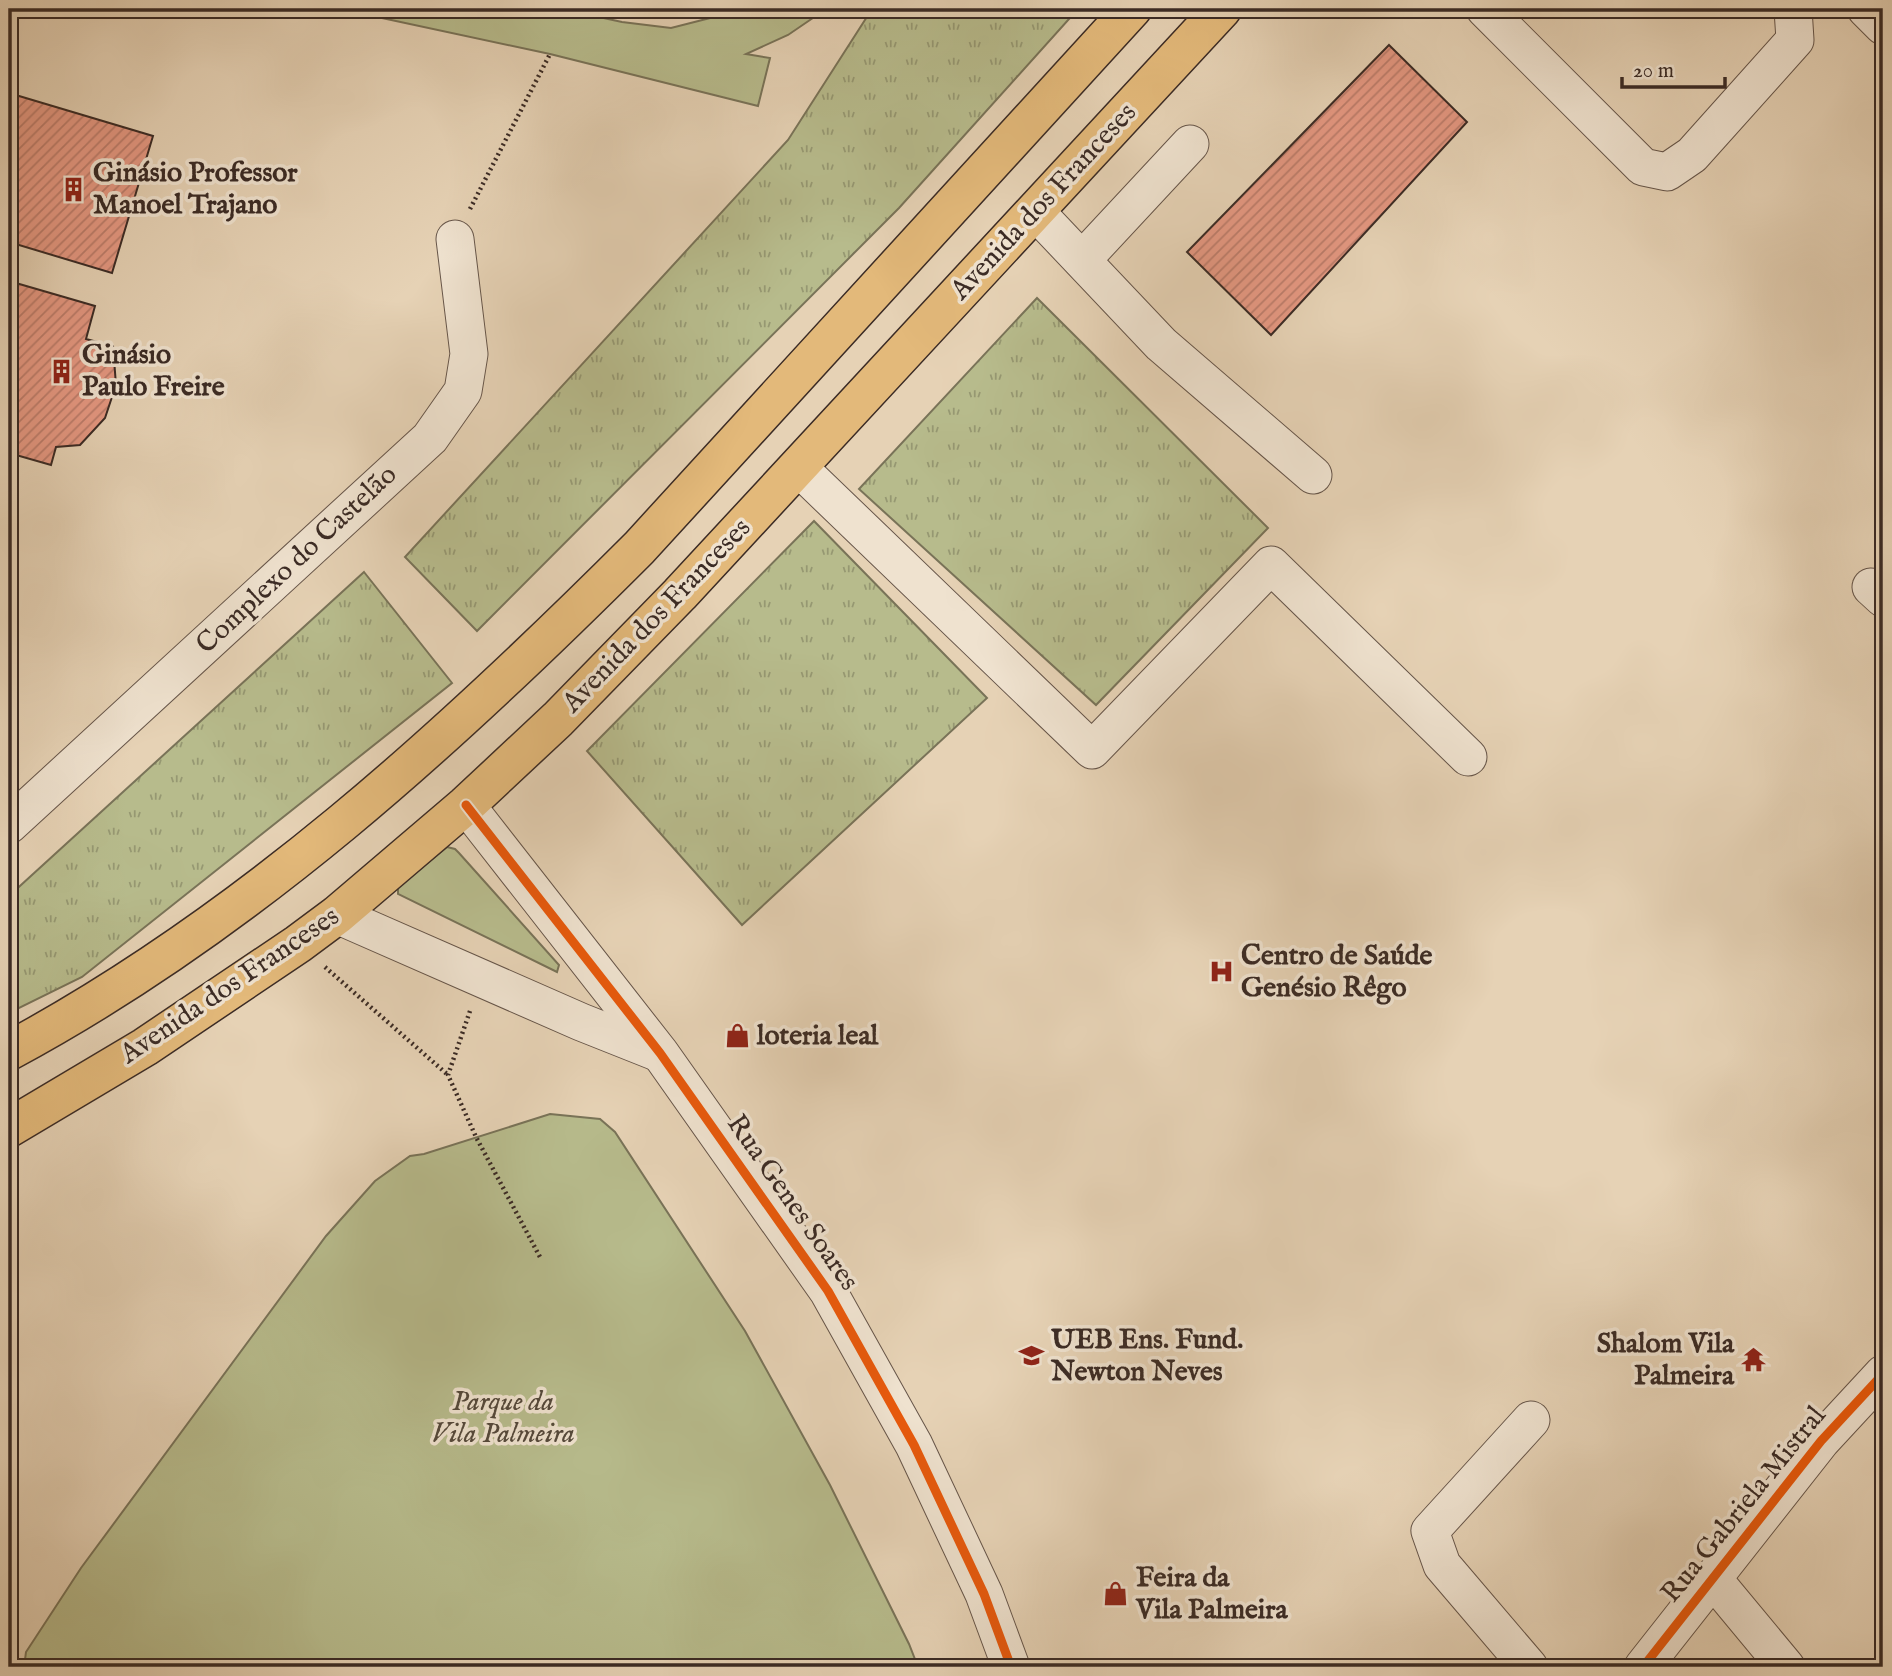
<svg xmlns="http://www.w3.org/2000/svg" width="1892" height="1676" font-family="'IM FELL English',serif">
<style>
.grass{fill:url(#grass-tufts);stroke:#797358;stroke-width:2}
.park{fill:#b7bb8c;stroke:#797358;stroke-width:2}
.building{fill:url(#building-hatch);stroke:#3b2b25;stroke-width:2}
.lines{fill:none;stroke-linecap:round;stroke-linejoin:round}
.minor-casing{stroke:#665549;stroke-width:39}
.major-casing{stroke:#3b2b25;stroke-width:41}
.path{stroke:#3b2b25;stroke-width:4.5;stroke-dasharray:2 3.5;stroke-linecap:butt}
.minor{stroke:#efe2cf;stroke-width:37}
.major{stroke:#e3b97a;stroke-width:38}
.cycleway-casing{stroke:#efe2cf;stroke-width:13}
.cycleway{stroke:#e8590c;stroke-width:9}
.labels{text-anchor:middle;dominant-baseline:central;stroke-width:7;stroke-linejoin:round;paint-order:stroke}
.poi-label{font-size:28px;font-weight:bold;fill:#3b2b25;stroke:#efe2cf;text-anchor:start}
.street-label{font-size:28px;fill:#3b2b25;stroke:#efe2cf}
.park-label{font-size:28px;font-style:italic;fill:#54483a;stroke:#efe2cf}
</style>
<defs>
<pattern id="grass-tufts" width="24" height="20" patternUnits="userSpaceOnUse" patternTransform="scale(1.75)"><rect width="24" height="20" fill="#b7bb8c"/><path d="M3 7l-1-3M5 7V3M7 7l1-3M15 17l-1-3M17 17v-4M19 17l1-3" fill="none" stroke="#969872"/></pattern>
<pattern id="building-hatch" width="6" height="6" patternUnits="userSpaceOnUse" patternTransform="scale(1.75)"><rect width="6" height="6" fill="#e59882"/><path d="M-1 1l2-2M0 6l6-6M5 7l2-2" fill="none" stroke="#bb7c6a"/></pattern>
</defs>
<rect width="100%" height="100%" fill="#e6d2b5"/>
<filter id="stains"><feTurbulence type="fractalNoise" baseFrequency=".00286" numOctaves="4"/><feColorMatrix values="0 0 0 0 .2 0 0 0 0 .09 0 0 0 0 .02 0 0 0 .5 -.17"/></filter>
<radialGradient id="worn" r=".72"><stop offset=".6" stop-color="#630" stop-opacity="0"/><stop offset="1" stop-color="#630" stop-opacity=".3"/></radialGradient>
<g class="grass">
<polygon points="872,9 1078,9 899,208 477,631 405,557 788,140"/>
<polygon points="1037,298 1268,528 1096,705 859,489"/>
<polygon points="814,521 987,698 742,925 587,751"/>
<polygon points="364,572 452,683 82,977 9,1013 9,896"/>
</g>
<g class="park">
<polygon points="340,9 562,9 622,22 671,28 714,17 729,9 826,9 788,35 746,54 770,58 758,106 550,54"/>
<polygon points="447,847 455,849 459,853 559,965 557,972 398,894 398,887"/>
<polygon points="550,1114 600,1119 615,1132 745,1331 830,1485 909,1644 918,1667 24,1667 26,1652 81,1568 326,1236 375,1181 410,1156 424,1154"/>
</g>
<g class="building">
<polygon points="1389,45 1467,122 1271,335 1187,252"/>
<polygon points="9,93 153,136 112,273 9,242"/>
<polygon points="9,281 95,306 86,339 113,346 116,385 105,418 80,445 56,447 51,465 9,453"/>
</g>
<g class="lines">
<defs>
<g id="minor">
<polyline points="1485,9 1643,167 1667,172 1692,155 1795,40 1793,9"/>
<polyline points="1866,9 1883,26"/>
<polyline points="1035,211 1161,344 1313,475"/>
<polyline points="1082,260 1190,144"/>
<polyline points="798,467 1092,750 1271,565 1468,757"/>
<polyline points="1871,587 1883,598"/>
<polyline points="466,805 660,1053 828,1291 914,1445 984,1594 1011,1667"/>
<polyline points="9,825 430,438 463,391 469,354 455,239"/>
<polyline points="337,915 581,1022 659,1053"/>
<polyline points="1713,1579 1786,1667"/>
<polyline points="1529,1667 1442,1565 1430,1531 1531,1420"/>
<polyline points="1643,1667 1821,1441 1883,1374"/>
</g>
<g id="major">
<path d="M9,1051C247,923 449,738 639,548L1132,9"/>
<polyline points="9,1128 145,1047 298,944 337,915 466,805 558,719 680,594 1222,9"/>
</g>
</defs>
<use href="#minor" class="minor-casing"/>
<use href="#major" class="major-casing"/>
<g class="path">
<polyline points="470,209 550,54"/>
<polyline points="325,967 448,1075"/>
<polyline points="470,1011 448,1075 476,1137 540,1257"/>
</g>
<use href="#minor" class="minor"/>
<use href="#major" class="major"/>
<defs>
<g id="cycleway">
<polyline points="466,805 660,1053 828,1291 914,1445 984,1594 1011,1667"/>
<polyline points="1643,1667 1821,1441 1883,1374"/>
</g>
</defs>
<use href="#cycleway" class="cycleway-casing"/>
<use href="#cycleway" class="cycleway"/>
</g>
<defs>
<symbol id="building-bare" viewBox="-9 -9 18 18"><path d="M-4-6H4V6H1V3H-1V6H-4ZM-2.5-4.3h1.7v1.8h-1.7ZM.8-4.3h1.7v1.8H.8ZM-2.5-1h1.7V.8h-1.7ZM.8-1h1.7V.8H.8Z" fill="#8f2418" stroke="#efe2cf" stroke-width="2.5" paint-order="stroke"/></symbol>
<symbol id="hospital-bare" viewBox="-9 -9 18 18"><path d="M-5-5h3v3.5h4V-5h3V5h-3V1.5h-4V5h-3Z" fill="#8f2418" stroke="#efe2cf" stroke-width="2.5" paint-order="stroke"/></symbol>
<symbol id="shop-bare" viewBox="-9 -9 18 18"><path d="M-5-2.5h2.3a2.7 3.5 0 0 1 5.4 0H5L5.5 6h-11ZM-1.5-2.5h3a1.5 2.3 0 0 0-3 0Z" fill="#8f2418" stroke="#efe2cf" stroke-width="2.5" paint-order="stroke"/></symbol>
<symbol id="school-bare" viewBox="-9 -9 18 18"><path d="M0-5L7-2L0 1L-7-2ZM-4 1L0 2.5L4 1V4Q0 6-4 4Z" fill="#8f2418" stroke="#efe2cf" stroke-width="2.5" paint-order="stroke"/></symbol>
<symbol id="temple-bare" viewBox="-9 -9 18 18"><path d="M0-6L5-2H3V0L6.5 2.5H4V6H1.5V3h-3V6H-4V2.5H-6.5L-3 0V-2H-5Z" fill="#8f2418" stroke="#efe2cf" stroke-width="2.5" paint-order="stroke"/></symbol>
</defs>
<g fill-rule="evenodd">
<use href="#building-bare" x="56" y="172" width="35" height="35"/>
<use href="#building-bare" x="44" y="354" width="35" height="35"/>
<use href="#hospital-bare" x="1204" y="954" width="35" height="35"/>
<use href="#shop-bare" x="720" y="1018" width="35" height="35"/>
<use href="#school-bare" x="1014" y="1338" width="35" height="35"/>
<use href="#temple-bare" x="1736" y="1342" width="35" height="35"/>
<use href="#shop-bare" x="1098" y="1576" width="35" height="35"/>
</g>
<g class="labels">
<g class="poi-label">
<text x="93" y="173">Ginásio Professor<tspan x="93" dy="32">Manoel Trajano</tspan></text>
<text x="82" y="355">Ginásio<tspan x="82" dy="32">Paulo Freire</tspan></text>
<text x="1241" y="956">Centro de Saúde<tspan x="1241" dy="32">Genésio Rêgo</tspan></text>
<text x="757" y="1036">loteria leal</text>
<text x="1051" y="1340">UEB Ens. Fund.<tspan x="1051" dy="32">Newton Neves</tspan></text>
<text x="1734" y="1344" text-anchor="end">Shalom Vila<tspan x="1734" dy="32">Palmeira</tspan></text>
<text x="1136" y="1578">Feira da<tspan x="1136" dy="32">Vila Palmeira</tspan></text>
</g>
<g class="street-label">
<text transform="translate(1044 202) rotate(-47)">Avenida dos Franceses</text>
<text transform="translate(297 560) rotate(-43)">Complexo do Castelão</text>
<text transform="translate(657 616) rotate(-46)">Avenida dos Franceses</text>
<text transform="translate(230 986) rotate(-34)">Avenida dos Franceses</text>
<text transform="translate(792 1203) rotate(55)">Rua Genes Soares</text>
<text transform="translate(1744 1505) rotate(-51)">Rua Gabriela Mistral</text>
</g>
<g class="park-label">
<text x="503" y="1402">Parque da<tspan x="503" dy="32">Vila Palmeira</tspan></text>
</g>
</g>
<rect width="1892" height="1676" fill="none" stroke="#e6d2b5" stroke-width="35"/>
<rect x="10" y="10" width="1871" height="1655" fill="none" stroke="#3b2b25" stroke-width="3.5"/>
<rect x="18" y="18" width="1857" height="1641" fill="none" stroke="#3b2b25" stroke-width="2"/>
<path d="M1622 77v10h103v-10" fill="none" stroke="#3b2b25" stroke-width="3.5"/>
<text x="1633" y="77" font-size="21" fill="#3b2b25" stroke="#efe2cf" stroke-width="5" paint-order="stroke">20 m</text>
<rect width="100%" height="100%" filter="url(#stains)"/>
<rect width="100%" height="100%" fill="url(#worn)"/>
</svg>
